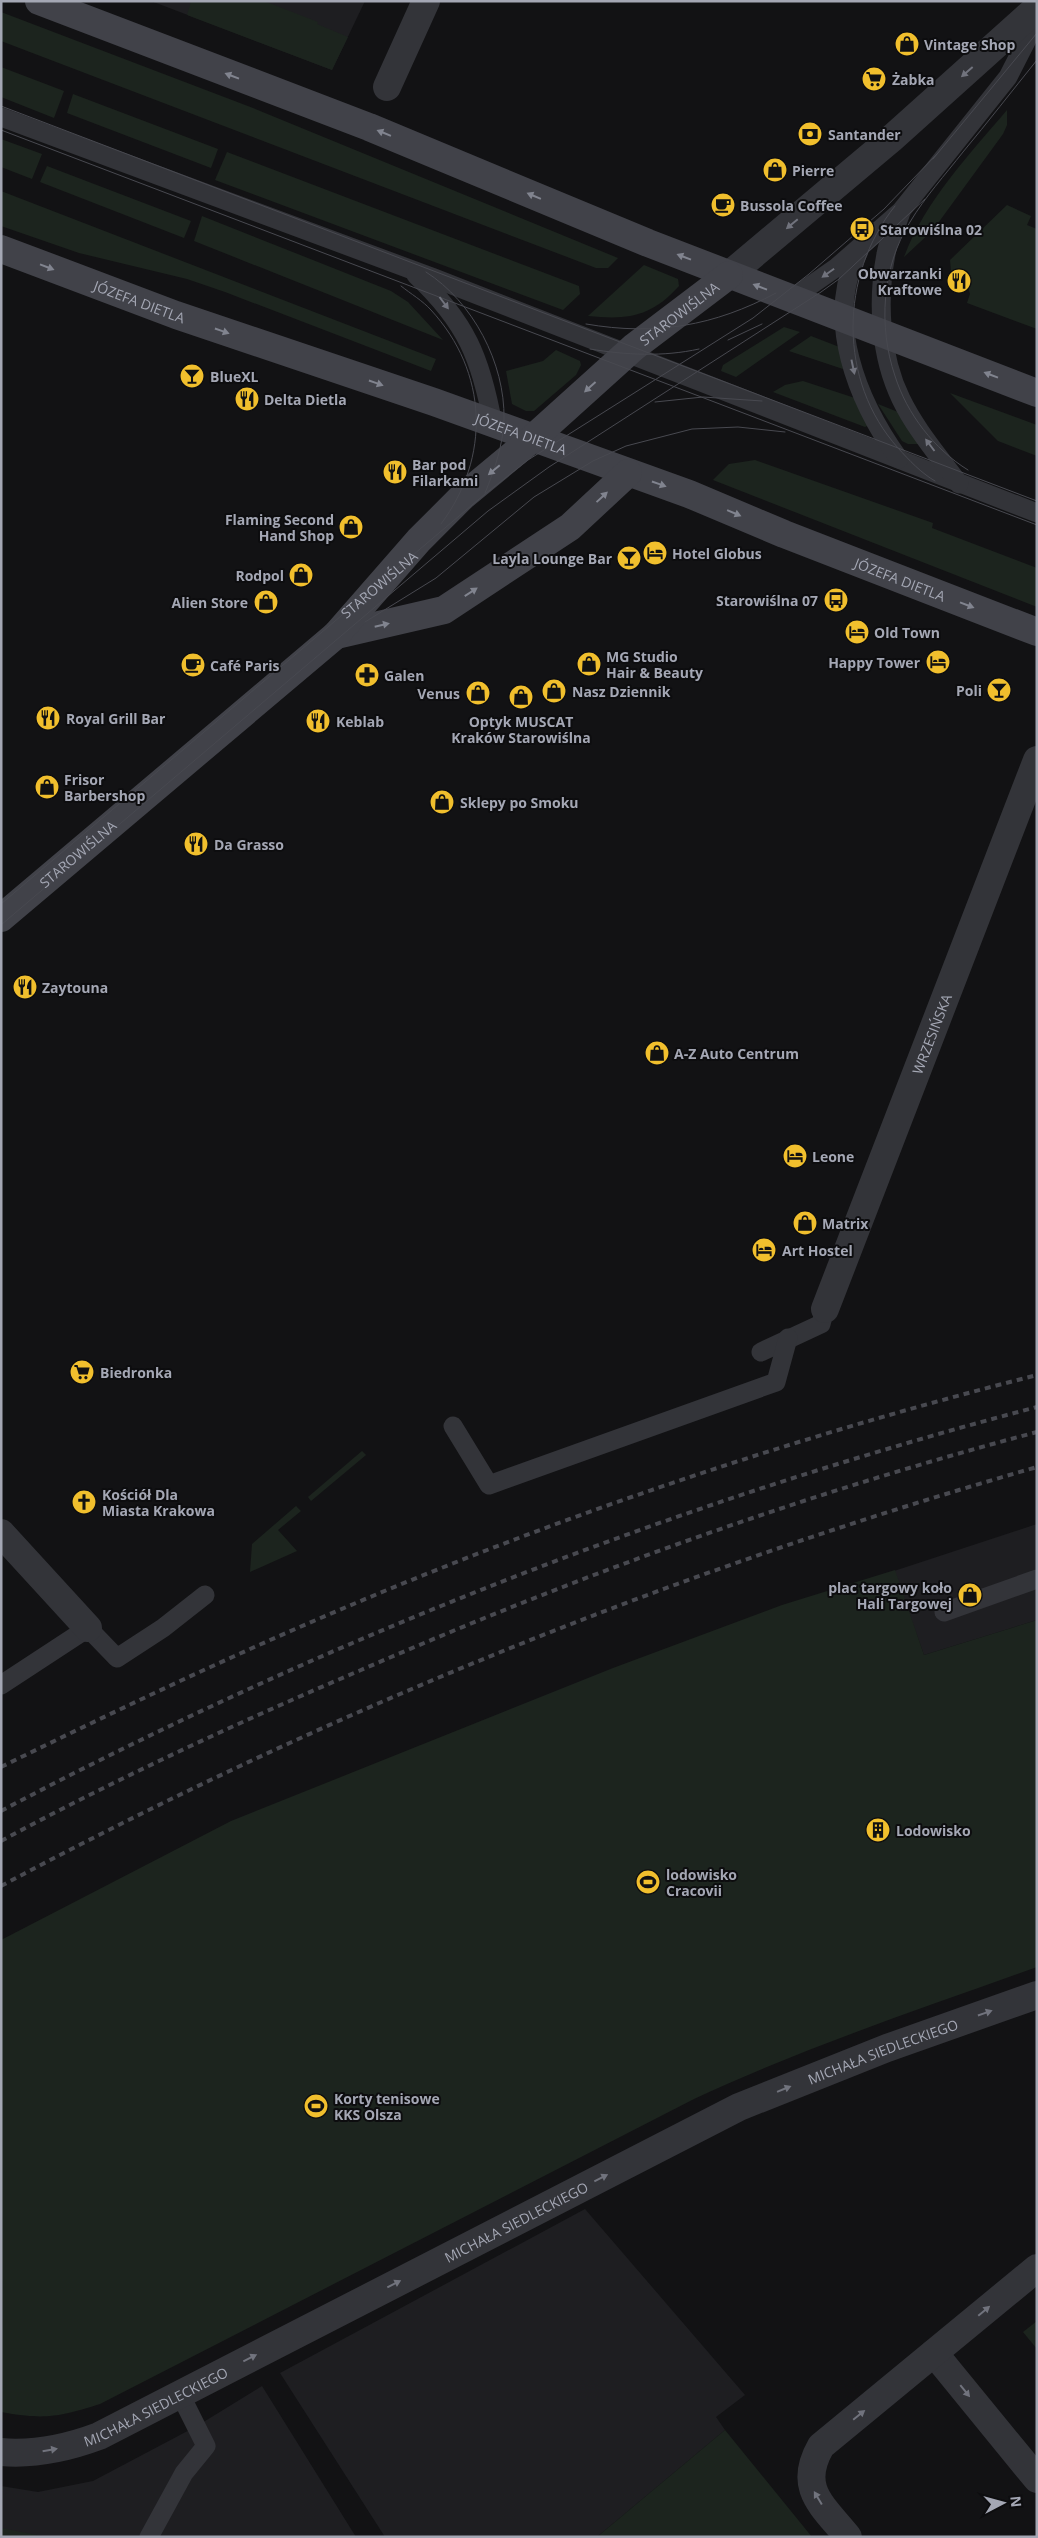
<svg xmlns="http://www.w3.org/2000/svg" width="1038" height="2538" font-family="'Open Sans',sans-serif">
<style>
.built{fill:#1e1e21}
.green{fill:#1c241e}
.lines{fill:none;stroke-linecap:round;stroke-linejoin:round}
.lane{stroke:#333439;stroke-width:19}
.street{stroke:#333439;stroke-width:28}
.secondary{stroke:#414249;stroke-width:28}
.tram{stroke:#484950;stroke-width:1}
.rail{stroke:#484950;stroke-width:4;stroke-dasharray:6 5;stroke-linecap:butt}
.oneway{fill:#71737d}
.oneway2{fill:#81848f}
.labels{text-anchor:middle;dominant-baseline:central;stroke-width:4;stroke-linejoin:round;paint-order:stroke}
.poi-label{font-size:14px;font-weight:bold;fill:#a4a7b4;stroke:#0d0d0f;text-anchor:start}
.street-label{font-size:14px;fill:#a4a7b4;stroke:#0d0d0f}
</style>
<rect width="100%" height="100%" fill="#121214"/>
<g class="built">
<polygon points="151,1 365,1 332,70"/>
<polygon points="1037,1524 1037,1620 924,1655 894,1571"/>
<polygon points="585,2209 745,2395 716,2417 725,2430 597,2537 385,2537 280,2373"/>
<polygon points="262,2386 356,2537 1,2537 1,2486 38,2492 93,2481 197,2426"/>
</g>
<g class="green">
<polygon points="191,1 264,1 318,22 317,24 348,37 332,70 187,15"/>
<polygon points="1,12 253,108 618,258 608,268 596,268 1,41"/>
<polygon points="1,67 64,91 54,118 1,97"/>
<polygon points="73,94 218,149 211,168 67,113"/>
<path d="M1007,110V125L1003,134L933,230L904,257C925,201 969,155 1007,110Z"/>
<polygon points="1,139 42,154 32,179 1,167"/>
<polygon points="227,152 579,286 580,294 563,310 215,180"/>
<polygon points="47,166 191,221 184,238 40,182"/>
<polygon points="1,191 436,359 431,371 225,292 187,279 79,253 1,226"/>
<polygon points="1007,205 1031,216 1027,225 1037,229 1037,329 967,303 970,294 963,270 951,272 950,260"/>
<polygon points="202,216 391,291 408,302 443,340 194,241"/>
<path d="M644,265L678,279L679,286C651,317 628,320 588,316Z"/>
<polygon points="784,327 800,332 736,377 721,371 723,365"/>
<polygon points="811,336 842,348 849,371 789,351"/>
<polygon points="556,350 580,361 581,365 576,375 534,411 526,411 512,404 506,371 543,361"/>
<polygon points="803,381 858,399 869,425 865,427 773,392 785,385"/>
<polygon points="950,393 1037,425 1037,456 998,441"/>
<polygon points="878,404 903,414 919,444 908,444 902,441"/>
<polygon points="755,460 933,523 932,528 1037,568 1037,607 713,480 729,464"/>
<polygon points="362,1451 366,1455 311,1501 308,1497"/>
<polygon points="296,1506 301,1511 278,1530 297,1551 250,1572 252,1544"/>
<path d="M895,1570L924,1655L1037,1620V1967C921,2009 805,2047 694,2099L100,2404C58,2417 45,2420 1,2412V1940L231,1821L613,1668L782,1605Z"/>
<polygon points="1037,2321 1037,2349 1023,2332"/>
<polygon points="725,2430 812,2537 597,2537"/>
<polygon points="1,2528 47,2537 1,2537"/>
</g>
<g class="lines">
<g class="lane">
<polyline points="1,117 434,278 1037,513"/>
<path d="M901,212C897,226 888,240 886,254C877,301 880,356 901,399C916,430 939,456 959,484"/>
<path d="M859,251C823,319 858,402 899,459"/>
<path d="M416,275C466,322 481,358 493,425"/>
<polyline points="791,299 837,267 901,211 1008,77 1037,20"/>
<polyline points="761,1352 821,1324 825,1309"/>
<polyline points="453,1426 489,1485 776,1382 788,1338"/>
<polyline points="944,1612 1037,1579"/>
<polyline points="1,1685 88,1628 117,1658 163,1628 205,1595"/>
<polyline points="149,2537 184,2473 206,2446 180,2394"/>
</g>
<g class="street">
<polyline points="387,87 426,1"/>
<polyline points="729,275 891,139 1037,8"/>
<path id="s1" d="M825,1309L1037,760"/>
<polyline points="1,1533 88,1628"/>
<polyline points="934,2353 1037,2479"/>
<path id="s2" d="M1,2452C36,2455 67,2448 99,2436L739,2107L887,2048L1037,1995"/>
<path d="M848,2537C822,2505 797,2488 821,2446L1037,2268"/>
</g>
<g class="secondary">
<polyline points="39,1 369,127 648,243 1037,393"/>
<path id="s3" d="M1,249L176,315L434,402L689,494L784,534L1037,632"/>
<polyline points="336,635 444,610 570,527 628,473"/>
<path id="s4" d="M1,918L336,635L419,540L462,497L532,439L634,347L729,275"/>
</g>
<g class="tram">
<polyline points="1,106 1037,501"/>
<polyline points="1,130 1037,525"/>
<polyline points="933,159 1037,33"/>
<path d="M895,206C839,276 838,381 898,448C909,460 921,473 935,481"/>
<path d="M426,272C473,302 505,363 504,419C503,445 495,469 485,493"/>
<path d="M401,286C411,294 423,301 431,310C488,372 491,457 441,524"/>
<path d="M586,324C656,336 714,326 776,293"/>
<polyline points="728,340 762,324"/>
<path d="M590,349C626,355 663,357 699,349"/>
<polyline points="655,402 703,397 762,401"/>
<path d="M968,470C934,449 907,414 895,376C878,326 882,267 910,222C925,197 945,175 963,152C988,122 1012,91 1037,60"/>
<polyline points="365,622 436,578 534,497 593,461 626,446 692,429 738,427 785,432"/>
<path id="s5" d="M1,904L485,494L528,460L753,318L809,274L884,209L937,154"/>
<polyline points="1,925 488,511 549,467 821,292 839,279 925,199"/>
</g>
<g class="rail">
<path d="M1,1767C103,1717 205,1668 309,1623C544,1521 789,1438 1037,1375"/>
<path d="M1,1811C326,1639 682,1500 1037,1407"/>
<path d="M1,1841C118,1778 239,1722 361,1670C579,1575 806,1493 1037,1432"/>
<path d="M1,1886C330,1710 678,1570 1037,1467"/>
</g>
</g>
<defs><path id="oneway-solid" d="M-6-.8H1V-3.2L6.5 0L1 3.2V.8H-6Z" transform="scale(1.25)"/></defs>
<g class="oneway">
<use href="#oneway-solid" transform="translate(967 72) rotate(139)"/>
<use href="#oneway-solid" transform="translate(792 224) rotate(140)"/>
<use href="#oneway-solid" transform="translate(828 273) rotate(145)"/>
<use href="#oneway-solid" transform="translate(444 303) rotate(53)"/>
<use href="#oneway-solid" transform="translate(853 367) rotate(78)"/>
<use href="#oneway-solid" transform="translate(930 445) rotate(-127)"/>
<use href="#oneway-solid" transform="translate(985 2013) rotate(-19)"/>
<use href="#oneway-solid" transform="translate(784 2089) rotate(-22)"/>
<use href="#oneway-solid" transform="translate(601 2178) rotate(-27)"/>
<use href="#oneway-solid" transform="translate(394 2284) rotate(-27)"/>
<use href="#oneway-solid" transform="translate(984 2311) rotate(-40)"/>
<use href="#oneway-solid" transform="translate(250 2358) rotate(-27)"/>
<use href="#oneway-solid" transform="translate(965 2391) rotate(51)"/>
<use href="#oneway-solid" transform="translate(859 2415) rotate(-39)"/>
<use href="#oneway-solid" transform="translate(50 2450) rotate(-10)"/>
<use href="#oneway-solid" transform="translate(818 2498) rotate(-121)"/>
</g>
<g class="oneway2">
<use href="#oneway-solid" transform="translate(232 76) rotate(-159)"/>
<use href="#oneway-solid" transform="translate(384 133) rotate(-158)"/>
<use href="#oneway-solid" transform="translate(534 196) rotate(-157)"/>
<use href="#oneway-solid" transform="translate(684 257) rotate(-159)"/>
<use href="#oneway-solid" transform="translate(47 267) rotate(21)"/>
<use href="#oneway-solid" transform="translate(760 287) rotate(-159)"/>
<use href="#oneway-solid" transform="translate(222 331) rotate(19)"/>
<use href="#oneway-solid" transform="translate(991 375) rotate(-159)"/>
<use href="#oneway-solid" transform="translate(376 383) rotate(19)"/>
<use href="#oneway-solid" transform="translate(590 387) rotate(138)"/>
<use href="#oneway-solid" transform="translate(494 470) rotate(140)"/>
<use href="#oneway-solid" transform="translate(659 484) rotate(19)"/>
<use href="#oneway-solid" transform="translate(602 497) rotate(-43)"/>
<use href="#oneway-solid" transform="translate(734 513) rotate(23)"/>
<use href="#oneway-solid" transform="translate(471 592) rotate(-33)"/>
<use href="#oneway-solid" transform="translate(967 605) rotate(21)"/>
<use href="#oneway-solid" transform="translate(382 625) rotate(-13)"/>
</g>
<defs>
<symbol id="shop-disc" viewBox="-11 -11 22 22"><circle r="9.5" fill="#f1bf2d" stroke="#0d0d0f"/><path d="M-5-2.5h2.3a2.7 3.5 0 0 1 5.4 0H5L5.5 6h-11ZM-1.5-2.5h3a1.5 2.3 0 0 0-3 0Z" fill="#111"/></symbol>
<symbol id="supermarket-disc" viewBox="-11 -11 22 22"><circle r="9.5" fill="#f1bf2d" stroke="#0d0d0f"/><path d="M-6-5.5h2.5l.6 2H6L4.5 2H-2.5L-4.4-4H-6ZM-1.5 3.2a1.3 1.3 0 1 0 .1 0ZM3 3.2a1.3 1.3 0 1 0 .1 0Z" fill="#111"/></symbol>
<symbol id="bank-disc" viewBox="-11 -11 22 22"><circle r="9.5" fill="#f1bf2d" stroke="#0d0d0f"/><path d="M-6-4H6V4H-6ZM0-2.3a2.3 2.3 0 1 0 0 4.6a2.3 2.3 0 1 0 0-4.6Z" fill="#111"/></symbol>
<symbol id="cafe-disc" viewBox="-11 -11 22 22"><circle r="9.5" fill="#f1bf2d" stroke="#0d0d0f"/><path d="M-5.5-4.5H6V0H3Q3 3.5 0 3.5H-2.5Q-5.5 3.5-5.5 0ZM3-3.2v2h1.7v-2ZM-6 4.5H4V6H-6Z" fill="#111"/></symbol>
<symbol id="bus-disc" viewBox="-11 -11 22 22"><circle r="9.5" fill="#f1bf2d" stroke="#0d0d0f"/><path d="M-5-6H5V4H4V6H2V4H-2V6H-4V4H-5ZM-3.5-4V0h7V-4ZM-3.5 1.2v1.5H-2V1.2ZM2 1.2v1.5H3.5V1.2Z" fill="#111"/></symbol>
<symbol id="restaurant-disc" viewBox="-11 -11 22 22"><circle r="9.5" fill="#f1bf2d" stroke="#0d0d0f"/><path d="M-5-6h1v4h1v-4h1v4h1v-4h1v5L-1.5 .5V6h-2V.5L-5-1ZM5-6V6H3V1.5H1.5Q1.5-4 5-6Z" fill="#111"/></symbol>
<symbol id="bar-disc" viewBox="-11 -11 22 22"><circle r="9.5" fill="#f1bf2d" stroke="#0d0d0f"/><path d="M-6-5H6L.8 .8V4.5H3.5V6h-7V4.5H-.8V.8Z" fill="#111"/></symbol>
<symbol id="hotel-disc" viewBox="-11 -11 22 22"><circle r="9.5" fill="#f1bf2d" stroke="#0d0d0f"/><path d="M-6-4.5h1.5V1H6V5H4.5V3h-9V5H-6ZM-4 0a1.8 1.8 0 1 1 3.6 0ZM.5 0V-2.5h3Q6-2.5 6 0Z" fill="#111"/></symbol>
<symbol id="pharmacy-disc" viewBox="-11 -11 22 22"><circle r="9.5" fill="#f1bf2d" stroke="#0d0d0f"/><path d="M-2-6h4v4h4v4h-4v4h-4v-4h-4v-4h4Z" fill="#111"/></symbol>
<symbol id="church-disc" viewBox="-11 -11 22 22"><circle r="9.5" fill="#f1bf2d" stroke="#0d0d0f"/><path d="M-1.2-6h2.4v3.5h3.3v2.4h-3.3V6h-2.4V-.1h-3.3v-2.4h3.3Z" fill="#111"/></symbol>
<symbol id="building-disc" viewBox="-11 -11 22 22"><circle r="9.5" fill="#f1bf2d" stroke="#0d0d0f"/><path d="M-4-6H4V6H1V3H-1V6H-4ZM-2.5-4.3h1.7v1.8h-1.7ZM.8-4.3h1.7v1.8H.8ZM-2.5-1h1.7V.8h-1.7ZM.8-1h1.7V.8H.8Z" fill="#111"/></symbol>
<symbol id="stadium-disc" viewBox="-11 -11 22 22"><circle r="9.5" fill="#f1bf2d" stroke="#0d0d0f"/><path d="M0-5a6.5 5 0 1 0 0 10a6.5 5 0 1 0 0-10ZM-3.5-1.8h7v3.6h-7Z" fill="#111"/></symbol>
</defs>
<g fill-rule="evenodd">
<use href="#shop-disc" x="893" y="30" width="28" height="28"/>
<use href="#supermarket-disc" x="860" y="65" width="28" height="28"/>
<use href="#bank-disc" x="796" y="120" width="28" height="28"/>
<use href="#shop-disc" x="761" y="156" width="28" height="28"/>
<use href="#cafe-disc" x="709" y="191" width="28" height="28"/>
<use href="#bus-disc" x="848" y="215" width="28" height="28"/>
<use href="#restaurant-disc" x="945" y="267" width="28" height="28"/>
<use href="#bar-disc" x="178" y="362" width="28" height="28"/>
<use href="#restaurant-disc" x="233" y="385" width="28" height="28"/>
<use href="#restaurant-disc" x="381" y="458" width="28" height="28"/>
<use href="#shop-disc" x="337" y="513" width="28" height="28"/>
<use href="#hotel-disc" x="641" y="539" width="28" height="28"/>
<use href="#bar-disc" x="615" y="544" width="28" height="28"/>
<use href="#shop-disc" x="287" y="561" width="28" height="28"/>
<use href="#bus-disc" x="822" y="586" width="28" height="28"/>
<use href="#shop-disc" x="252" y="588" width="28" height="28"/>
<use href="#hotel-disc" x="843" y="618" width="28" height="28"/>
<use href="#hotel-disc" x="924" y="648" width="28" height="28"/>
<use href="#shop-disc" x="575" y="650" width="28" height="28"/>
<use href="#cafe-disc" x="179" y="651" width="28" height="28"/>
<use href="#pharmacy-disc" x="353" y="661" width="28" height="28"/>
<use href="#bar-disc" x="985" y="676" width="28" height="28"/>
<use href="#shop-disc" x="540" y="677" width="28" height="28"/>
<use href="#shop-disc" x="464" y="679" width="28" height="28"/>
<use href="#shop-disc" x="507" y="683" width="28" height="28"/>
<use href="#restaurant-disc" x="34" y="704" width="28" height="28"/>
<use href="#restaurant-disc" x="304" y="707" width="28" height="28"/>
<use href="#shop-disc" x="33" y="773" width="28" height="28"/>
<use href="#shop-disc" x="428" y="788" width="28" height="28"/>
<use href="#restaurant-disc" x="182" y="830" width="28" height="28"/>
<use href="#restaurant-disc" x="11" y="973" width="28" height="28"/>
<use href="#shop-disc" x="643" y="1039" width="28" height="28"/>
<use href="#hotel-disc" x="781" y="1142" width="28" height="28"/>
<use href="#shop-disc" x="791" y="1209" width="28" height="28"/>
<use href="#hotel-disc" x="750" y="1236" width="28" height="28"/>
<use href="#supermarket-disc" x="68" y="1358" width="28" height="28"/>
<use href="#church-disc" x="70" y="1488" width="28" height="28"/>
<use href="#shop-disc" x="956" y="1581" width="28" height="28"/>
<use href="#building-disc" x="864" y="1816" width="28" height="28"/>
<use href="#stadium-disc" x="634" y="1868" width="28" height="28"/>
<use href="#stadium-disc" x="302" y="2092" width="28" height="28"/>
</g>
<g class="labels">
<g class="poi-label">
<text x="924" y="44">Vintage Shop</text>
<text x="892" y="79">Żabka</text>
<text x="828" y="134">Santander</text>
<text x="792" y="170">Pierre</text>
<text x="740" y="205">Bussola Coffee</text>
<text x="880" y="229">Starowiślna 02</text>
<text x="942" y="273" text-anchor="end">Obwarzanki<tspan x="942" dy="16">Kraftowe</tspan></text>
<text x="210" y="376">BlueXL</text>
<text x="264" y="399">Delta Dietla</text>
<text x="412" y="464">Bar pod<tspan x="412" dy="16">Filarkami</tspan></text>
<text x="334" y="519" text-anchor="end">Flaming Second<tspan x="334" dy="16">Hand Shop</tspan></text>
<text x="672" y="553">Hotel Globus</text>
<text x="612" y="558" text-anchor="end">Layla Lounge Bar</text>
<text x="284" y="575" text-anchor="end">Rodpol</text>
<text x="818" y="600" text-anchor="end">Starowiślna 07</text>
<text x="248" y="602" text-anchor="end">Alien Store</text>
<text x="874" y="632">Old Town</text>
<text x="606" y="656">MG Studio<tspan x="606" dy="16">Hair &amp; Beauty</tspan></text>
<text x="920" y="662" text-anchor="end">Happy Tower</text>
<text x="210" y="665">Café Paris</text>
<text x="384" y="675">Galen</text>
<text x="982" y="690" text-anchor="end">Poli</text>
<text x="572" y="691">Nasz Dziennik</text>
<text x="460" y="693" text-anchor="end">Venus</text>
<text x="66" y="718">Royal Grill Bar</text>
<text x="336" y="721">Keblab</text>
<text x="521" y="721" text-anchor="middle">Optyk MUSCAT<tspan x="521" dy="16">Kraków Starowiślna</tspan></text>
<text x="64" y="779">Frisor<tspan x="64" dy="16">Barbershop</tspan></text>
<text x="460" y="802">Sklepy po Smoku</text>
<text x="214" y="844">Da Grasso</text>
<text x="42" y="987">Zaytouna</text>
<text x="674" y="1053">A-Z Auto Centrum</text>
<text x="812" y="1156">Leone</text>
<text x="822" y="1223">Matrix</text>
<text x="782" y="1250">Art Hostel</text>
<text x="100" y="1372">Biedronka</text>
<text x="102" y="1494">Kościół Dla<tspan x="102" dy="16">Miasta Krakowa</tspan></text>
<text x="952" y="1587" text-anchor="end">plac targowy koło<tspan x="952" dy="16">Hali Targowej</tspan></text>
<text x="896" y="1830">Lodowisko</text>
<text x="666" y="1874">lodowisko<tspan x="666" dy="16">Cracovii</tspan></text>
<text x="334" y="2098">Korty tenisowe<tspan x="334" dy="16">KKS Olsza</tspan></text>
</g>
<g class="street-label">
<text stroke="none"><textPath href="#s3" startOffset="148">JÓZEFA DIETLA</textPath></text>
<text stroke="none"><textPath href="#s4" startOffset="910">STAROWIŚLNA</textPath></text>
<text stroke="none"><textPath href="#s3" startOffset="552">JÓZEFA DIETLA</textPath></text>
<text stroke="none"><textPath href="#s3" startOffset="958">JÓZEFA DIETLA</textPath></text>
<text stroke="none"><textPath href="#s5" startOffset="495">STAROWIŚLNA</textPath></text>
<text stroke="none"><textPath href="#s4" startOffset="100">STAROWIŚLNA</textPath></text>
<text stroke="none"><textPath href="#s1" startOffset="295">WRZESIŃSKA</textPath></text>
<text stroke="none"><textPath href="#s2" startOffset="974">MICHAŁA SIEDLECKIEGO</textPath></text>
<text stroke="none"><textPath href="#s2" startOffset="569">MICHAŁA SIEDLECKIEGO</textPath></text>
<text stroke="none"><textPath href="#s2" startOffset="164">MICHAŁA SIEDLECKIEGO</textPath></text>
</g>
</g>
<rect width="1038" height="2538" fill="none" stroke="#a4a7b4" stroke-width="5"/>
<g transform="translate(1003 2503) rotate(84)" stroke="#0d0d0f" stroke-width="4" paint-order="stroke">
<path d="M0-4L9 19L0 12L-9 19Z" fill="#a4a7b4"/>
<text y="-8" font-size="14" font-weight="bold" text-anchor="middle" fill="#a4a7b4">N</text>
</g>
</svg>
